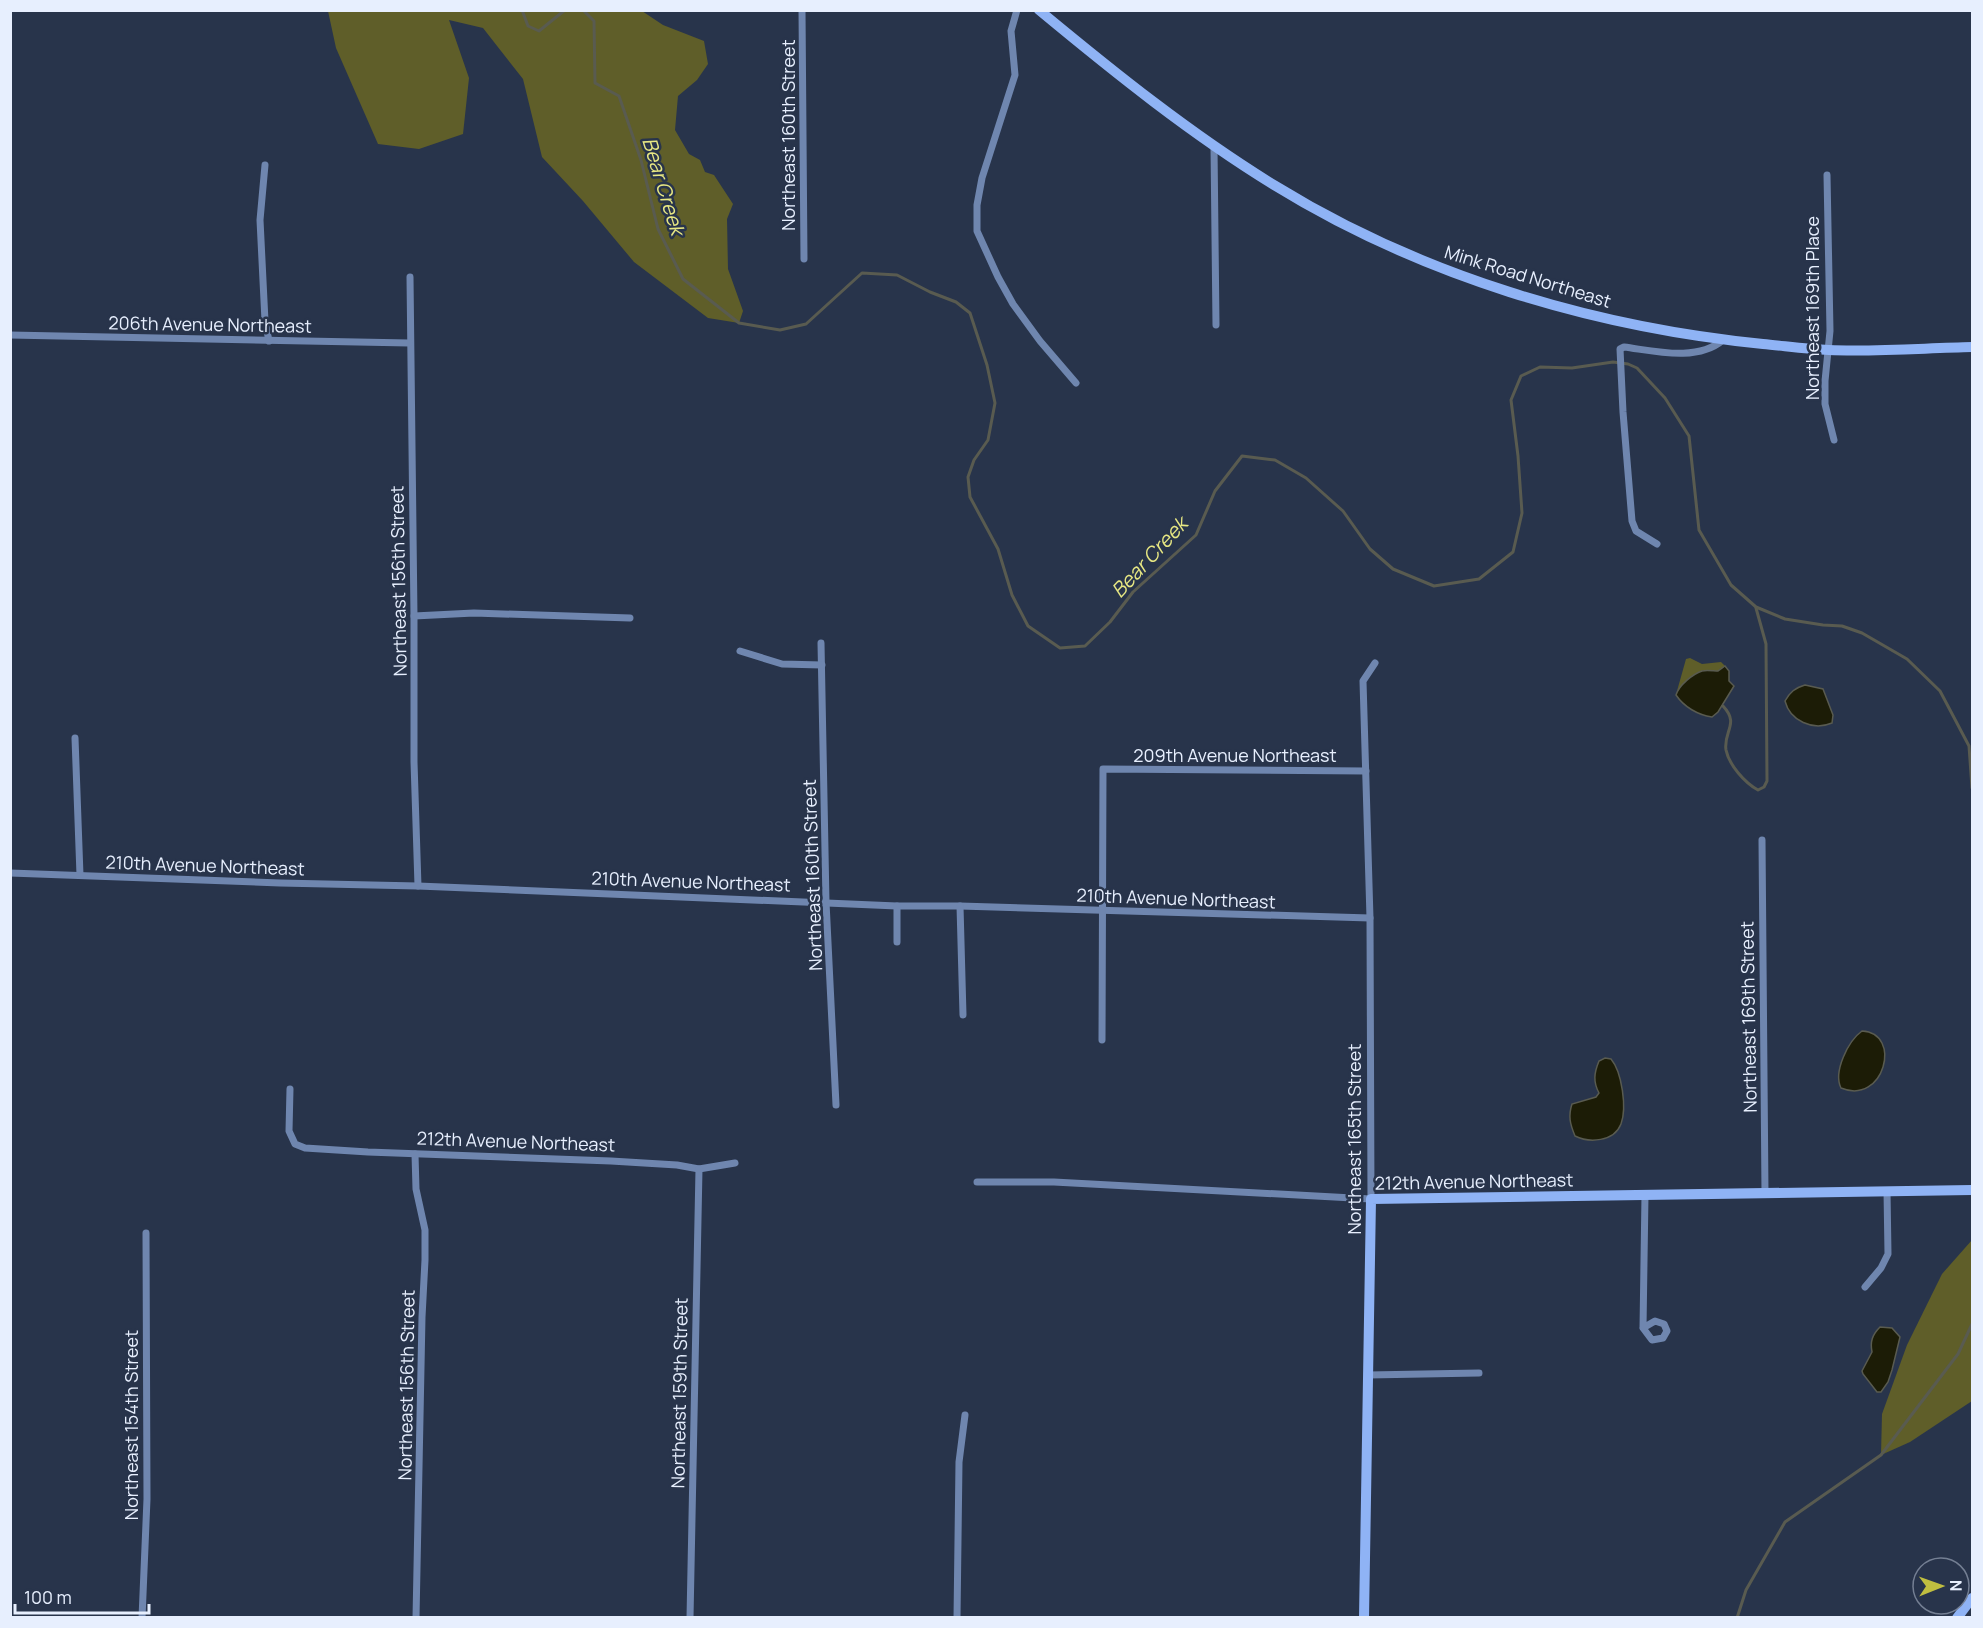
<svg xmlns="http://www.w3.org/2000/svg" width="1983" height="1628" font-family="Manrope,sans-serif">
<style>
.green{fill:#5f5e29}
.water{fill:#1c1c06;stroke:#595b50;stroke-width:1.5}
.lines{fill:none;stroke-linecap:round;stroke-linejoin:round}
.stream{stroke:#595b50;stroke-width:3}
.street{stroke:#6f86af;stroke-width:7}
.secondary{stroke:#8fb3f5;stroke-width:10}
.labels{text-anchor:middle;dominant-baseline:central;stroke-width:5;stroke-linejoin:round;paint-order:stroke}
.street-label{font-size:18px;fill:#e7effe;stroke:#28344b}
.water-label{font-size:20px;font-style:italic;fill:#e7e783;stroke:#28344b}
</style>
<rect width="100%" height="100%" fill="#28344b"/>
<g class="green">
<polygon points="328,11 642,11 663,25 704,41 708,64 697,80 678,96 675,130 689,154 700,160 705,172 714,175 733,204 727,219 728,269 743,311 739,323 708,318 634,262 583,201 542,157 523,79 483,28 449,20 469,78 463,134 419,149 378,144 336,48"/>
<path d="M1690,658L1702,664L1721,662L1725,666L1718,671C1697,670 1692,677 1677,691L1686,659Z"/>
<polygon points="1972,1240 1972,1401 1910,1442 1881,1455 1882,1414 1907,1345 1942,1274"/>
</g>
<g class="water">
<path d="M1725,666L1729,671V681L1734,686L1718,712L1712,717C1698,715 1684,707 1676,695C1679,685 1693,674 1702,671C1706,670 1714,671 1718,671Z"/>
<path d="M1805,685L1823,689L1833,715L1832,723C1813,731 1790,721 1785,701C1790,692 1795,688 1805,685Z"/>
<path d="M1862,1031C1903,1033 1884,1106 1841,1088C1833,1072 1848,1041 1862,1031Z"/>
<path d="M1605,1058L1611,1059C1622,1072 1627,1108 1621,1124C1614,1142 1589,1143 1575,1136C1570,1124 1568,1116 1572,1104L1596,1097L1599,1093C1593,1082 1594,1073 1599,1061Z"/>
<path d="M1880,1327L1892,1328L1900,1337L1892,1370L1888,1382L1881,1392H1877L1863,1374L1862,1371L1872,1352C1870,1342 1872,1335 1880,1327Z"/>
</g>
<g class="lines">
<g class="stream">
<polyline points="522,10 528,26 539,31 565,10"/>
<polyline points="583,10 594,21 595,83 619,96 641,160 658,229 683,279 739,323 780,330 806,324 862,273 897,275 930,292 956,302 970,313 987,365 995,403 988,440 974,460 968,477 970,497 998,549 1012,595 1028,626 1060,648 1085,646 1110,622 1133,592 1196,535 1215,491 1242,456 1275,460 1306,478 1343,511 1370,549 1393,569 1434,586 1479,579 1513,552 1522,513 1518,456 1511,400 1521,376 1540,367 1572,368 1613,362 1628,364 1637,368 1665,398 1689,436 1699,530 1731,585 1756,607 1785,619 1823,625 1842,626 1862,633 1907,659 1940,691 1969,746 1972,788"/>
<path d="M1723,706C1740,724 1723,731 1726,750C1729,765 1745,783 1758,790L1764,787L1767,781L1766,644L1756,608"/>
<polyline points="1737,1618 1746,1590 1785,1522 1881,1455 1958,1354 1972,1324"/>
</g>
<g class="street">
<polyline points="802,10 804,259"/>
<polyline points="1017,10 1011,31 1015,75 982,178 977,205 977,231 998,277 1013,304 1040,341 1076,383"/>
<polyline points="1214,147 1216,325"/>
<polyline points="265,165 260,220 265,321 269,341"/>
<polyline points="1827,175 1830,331 1825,381 1825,404 1834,440"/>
<polyline points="410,277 414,616 414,762 418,886"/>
<polyline points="10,335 409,343"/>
<path d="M1657,544L1636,531L1632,521L1623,412L1620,349L1624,347C1655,351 1697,362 1723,340"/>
<polyline points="414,616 474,613 630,618"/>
<polyline points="821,643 826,902 836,1105"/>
<polyline points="740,651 782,664 822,665"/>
<polyline points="75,738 80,875"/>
<polyline points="1762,840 1765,1193"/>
<polyline points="10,873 280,883 418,886 897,906 960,906 1370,918"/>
<polyline points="897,906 897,942"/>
<polyline points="960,906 963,1015"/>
<polyline points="1102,1040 1103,769 1366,771"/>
<polyline points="290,1089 289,1131 295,1144 305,1148 368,1152 611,1161 677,1165 699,1169 735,1163"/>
<polyline points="415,1154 416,1189 425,1230 425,1260 422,1317 416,1618"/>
<polyline points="977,1182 1054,1182 1371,1199 1370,918 1363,681 1375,663"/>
<polyline points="1865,1287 1881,1268 1888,1254 1887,1191"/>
<polyline points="1643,1328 1655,1321 1664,1324 1667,1331 1663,1338 1652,1340 1643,1328 1645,1195"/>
<polyline points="1368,1375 1479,1373"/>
<polyline points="142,1618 147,1499 146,1233"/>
<polyline points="690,1618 699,1169"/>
<polyline points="957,1618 959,1462 965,1415"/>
</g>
<g class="secondary">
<path d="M1039,10C1115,73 1191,134 1274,185C1420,275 1592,327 1763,344C1785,346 1807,349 1829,350C1876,352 1925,348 1972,347"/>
<polyline points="1364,1618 1371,1199 1972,1190"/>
<polyline points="1957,1618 1972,1598"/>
</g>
</g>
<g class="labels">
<g class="street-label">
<text transform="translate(788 135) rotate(-90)">Northeast 160th Street</text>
<text transform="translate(1528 276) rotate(17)">Mink Road Northeast</text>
<text transform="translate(1812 308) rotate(-90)">Northeast 169th Place</text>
<text transform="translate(210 324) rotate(1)">206th Avenue Northeast</text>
<text transform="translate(398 581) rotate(-91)">Northeast 156th Street</text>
<text x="1235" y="755">209th Avenue Northeast</text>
<text transform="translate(205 865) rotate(2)">210th Avenue Northeast</text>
<text transform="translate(812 875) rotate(-92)">Northeast 160th Street</text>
<text transform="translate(691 881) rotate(2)">210th Avenue Northeast</text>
<text transform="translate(1176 898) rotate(2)">210th Avenue Northeast</text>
<text transform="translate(1748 1017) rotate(-91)">Northeast 169th Street</text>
<text transform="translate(1354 1139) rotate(-90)">Northeast 165th Street</text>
<text transform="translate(516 1141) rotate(2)">212th Avenue Northeast</text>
<text transform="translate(1474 1181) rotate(-1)">212th Avenue Northeast</text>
<text transform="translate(406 1385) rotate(-89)">Northeast 156th Street</text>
<text transform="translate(679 1393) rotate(-89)">Northeast 159th Street</text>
<text transform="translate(131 1425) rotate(-90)">Northeast 154th Street</text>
</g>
<g class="water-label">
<text transform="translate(664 186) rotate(73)">Bear Creek</text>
<text transform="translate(1149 557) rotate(-47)">Bear Creek</text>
</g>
</g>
<rect width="1983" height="1628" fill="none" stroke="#e7effe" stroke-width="24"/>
<g transform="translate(1941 1586) rotate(89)"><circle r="28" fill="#28344b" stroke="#747f93" stroke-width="1.5"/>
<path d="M0-4.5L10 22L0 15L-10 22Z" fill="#c0be40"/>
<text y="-9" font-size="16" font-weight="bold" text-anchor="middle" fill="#e7effe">N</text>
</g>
<path d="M15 1604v9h134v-9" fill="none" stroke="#e7effe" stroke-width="3"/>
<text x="24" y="1604" font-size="18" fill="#e7effe" stroke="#28344b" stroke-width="4.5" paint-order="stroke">100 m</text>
</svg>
